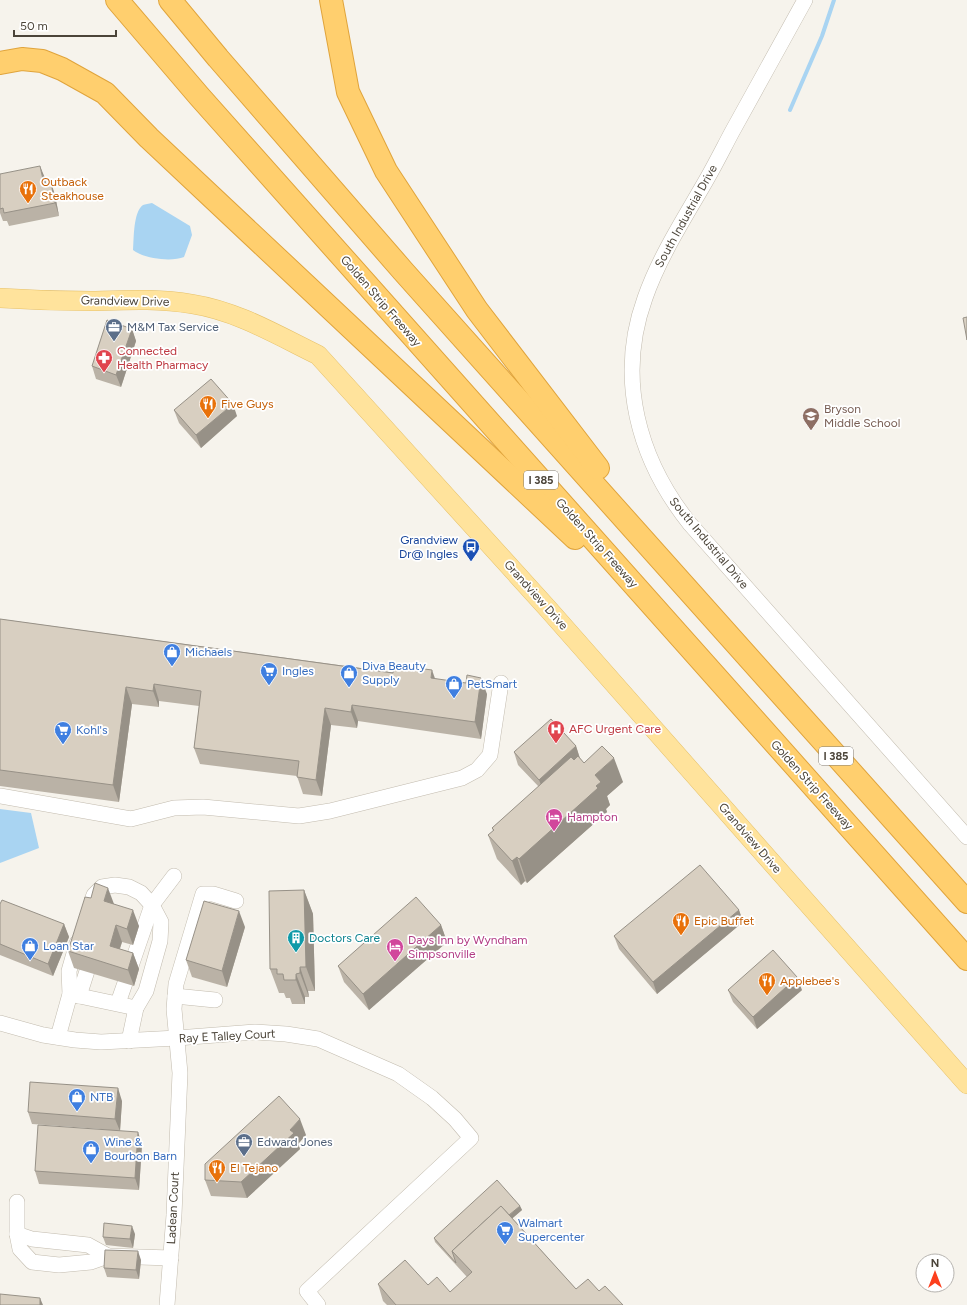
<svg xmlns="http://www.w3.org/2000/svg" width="967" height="1305" font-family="Figtree,sans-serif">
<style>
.water{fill:#a9d4f2}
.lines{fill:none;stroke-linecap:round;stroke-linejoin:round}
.stream{stroke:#a9d4f2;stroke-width:4}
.minor-casing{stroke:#c2bbae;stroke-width:16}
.major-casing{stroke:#e6c16a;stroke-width:20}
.highway-casing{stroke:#e0a43c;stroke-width:24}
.minor{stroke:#fff;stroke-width:15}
.major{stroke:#ffe39c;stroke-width:19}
.highway{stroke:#ffcf6e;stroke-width:22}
.wall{fill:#bab2a6}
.shaded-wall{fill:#979187}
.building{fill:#d8cfc1;stroke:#979187}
.labels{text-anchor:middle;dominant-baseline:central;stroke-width:3.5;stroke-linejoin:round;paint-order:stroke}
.shield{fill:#fff;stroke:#817c74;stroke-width:1}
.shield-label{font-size:11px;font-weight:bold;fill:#4b4439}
.food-label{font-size:12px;fill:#c56008;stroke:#fff;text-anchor:start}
.street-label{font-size:12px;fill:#4b4439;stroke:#fff}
.service-label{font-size:12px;fill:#4e5e75;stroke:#fff;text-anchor:start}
.health-label{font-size:12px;fill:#be3a42;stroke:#fff;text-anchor:start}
.education-label{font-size:12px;fill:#785e54;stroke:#fff;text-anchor:start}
.transit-label{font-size:12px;fill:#164399;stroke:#fff;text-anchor:end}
.shop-label{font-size:12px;fill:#366cbe;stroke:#fff;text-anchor:start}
.hotel-label{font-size:12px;fill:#b23c85;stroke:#fff;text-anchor:start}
.culture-label{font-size:12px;fill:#0d838f;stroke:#fff;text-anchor:start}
</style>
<rect width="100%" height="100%" fill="#f6f3ec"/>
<g class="water">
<path d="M152,203L190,226L192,235L184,257C172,262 144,259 133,250C134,239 133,212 143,205C145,204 149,204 152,203Z"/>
<polygon points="0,809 31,813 39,848 0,863"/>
</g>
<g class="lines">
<polyline class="stream" points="790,110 822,36 834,0"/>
<defs>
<g id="minor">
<path d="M805,0C781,44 756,88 732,132C724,147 716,163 708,177C686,216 660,255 645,298C616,378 638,459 690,524L967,837"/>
<polyline points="0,796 131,819 174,808 203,807 299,816 330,811 462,778 477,770 490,755 501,683"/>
<polyline points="92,900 94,895 102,887 115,885 129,887 141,893 152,905 161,922 160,941 146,991 136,1008 129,1041"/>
<polyline points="131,966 152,905 174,876"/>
<polyline points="70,994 136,1008"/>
<polyline points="79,996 87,971"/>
<polyline points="175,996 215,1000"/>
<polyline points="118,1003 125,983"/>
<polyline points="0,1023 43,1035 75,1040 101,1042 177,1038 255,1032 286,1034 318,1039 398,1074 432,1098 455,1119 471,1138 307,1291 318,1305"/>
<polyline points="58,1037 70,994 69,971 77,943"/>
<polyline points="17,1202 17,1234 20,1249 32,1262 59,1265 91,1262 108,1256 171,1258"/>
<polyline points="17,1234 32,1239 88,1245 108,1256"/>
<polyline points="167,1305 174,1215 180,1073 174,1009 176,984 203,894 213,894 236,901"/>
</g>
<path id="major" d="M0,298C30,300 61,301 91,301C125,300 158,298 192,304C237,311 277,335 318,355L549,610L967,1084"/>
<g id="highway">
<polyline points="117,0 199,96 967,959"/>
<polyline points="170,0 218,58 403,271 967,902"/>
<polyline points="331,0 348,92 386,171 477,310 598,468"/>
<polyline points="0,63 22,59 42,61 62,69 105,93 149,138 575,538"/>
</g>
</defs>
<use href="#minor" class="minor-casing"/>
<use href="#major" class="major-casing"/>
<use href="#highway" class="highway-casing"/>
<use href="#minor" class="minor"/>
<use href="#major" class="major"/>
<use href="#highway" class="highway"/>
</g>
<g class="wall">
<polygon points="0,174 45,178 46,184 51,183 55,195 59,216 9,226 7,221 3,221 0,213"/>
<polygon points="132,329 136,341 121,387 96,379 92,366"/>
<polygon points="174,410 237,416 201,448 179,423"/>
<polygon points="0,619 434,678 487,694 481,739 358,721 357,728 331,725 322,796 303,794 297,776 200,764 194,748 199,706 159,701 159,707 132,704 119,802 0,786"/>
<polygon points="576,746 580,758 584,763 623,782 607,796 610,805 606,809 607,812 527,883 525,881 521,885 497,859 488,835 493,831 492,828 539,787 518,765 514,752"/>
<polygon points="304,890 313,914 315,991 308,991 309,997 305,997 305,1004 292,1004 290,998 286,998 284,993 279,993 270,969"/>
<polygon points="91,898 114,904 139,926 133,945 122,942 120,949 133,953 139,969 134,986 74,968 68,951"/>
<polygon points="0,904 64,924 69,937 53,976 0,955"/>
<polygon points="739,910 743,922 657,994 619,949 614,936"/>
<polygon points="441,925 447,942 369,1010 344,982 338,966"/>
<polygon points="245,927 227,987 192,977 186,960"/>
<polygon points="728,990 802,990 757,1029 733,1002"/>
<polygon points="122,1101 120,1131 142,1144 139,1190 39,1184 35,1171 101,1129 32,1124 28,1112"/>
<polygon points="306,1135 298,1144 300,1149 247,1198 211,1196 205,1180"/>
<polygon points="520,1206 522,1210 512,1218 576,1289 599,1291 623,1305 387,1305 383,1301 378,1284 428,1285 450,1292 467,1277 435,1242 434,1238"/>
<polygon points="135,1234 133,1248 106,1245 103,1237"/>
<polygon points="141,1260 139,1279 107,1277 104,1268"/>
</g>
<g class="shaded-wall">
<polygon points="40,166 45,178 48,197 44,184"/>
<polygon points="51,183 55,195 59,216 55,203"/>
<polygon points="132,329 136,341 121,387 116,375"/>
<polygon points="233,404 237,416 201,448 196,435"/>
<polygon points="432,670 438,687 431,678"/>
<polygon points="481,678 487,694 481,739 475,722"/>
<polygon points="154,684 159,701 159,707 153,691"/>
<polygon points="126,687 132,704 119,802 113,785"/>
<polygon points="352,705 358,721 357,728 351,712"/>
<polygon points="325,708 331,725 322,796 316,780"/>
<polygon points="576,746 580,759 544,792 539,780"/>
<polygon points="614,758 623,782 607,796 610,805 606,809 607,812 527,883 519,859 596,786 595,775"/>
<polygon points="517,857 525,881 521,885 512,861"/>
<polygon points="108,888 114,904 110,918 104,901"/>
<polygon points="304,890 313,914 315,991 306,967"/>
<polygon points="133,910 139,926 133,945 127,929"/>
<polygon points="739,910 743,922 657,994 653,982"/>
<polygon points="239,911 245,927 227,987 222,971"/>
<polygon points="64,924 69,937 53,976 48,964"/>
<polygon points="116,925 122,942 115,962 110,946"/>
<polygon points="441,925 447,942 369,1010 363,994"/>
<polygon points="133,953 139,969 134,986 128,970"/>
<polygon points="300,967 308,991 309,997 300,973"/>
<polygon points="296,974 305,997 305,1004 296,980"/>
<polygon points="797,977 802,990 757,1029 753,1017"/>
<polygon points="118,1088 122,1101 120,1131 115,1119"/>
<polygon points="300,1119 306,1135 298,1144 300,1149 247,1198 241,1182 290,1130"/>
<polygon points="138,1132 142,1144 139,1190 135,1178"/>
<polygon points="520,1206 522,1210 463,1262 460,1259"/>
<polygon points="132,1226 135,1234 133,1248 130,1239"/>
<polygon points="138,1251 141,1260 139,1279 136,1270"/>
<polygon points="40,1298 43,1305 40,1305"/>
</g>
<g class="building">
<polygon points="40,166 44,184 51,183 55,203 4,213 3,208 0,209 0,174"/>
<polygon points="967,317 967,340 963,318"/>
<polygon points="107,320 132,329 116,375 92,366"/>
<polygon points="211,379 233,404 196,435 174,410"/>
<polygon points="0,619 393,673 394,665 432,670 431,678 466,683 467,675 481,678 475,722 352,705 351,712 325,708 316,780 297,777 299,761 194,748 201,691 154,684 153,691 126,687 113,785 0,770"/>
<polygon points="551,719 576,746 539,780 514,752"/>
<polygon points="602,746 614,758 595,775 601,782 596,786 598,788 519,859 517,857 512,861 488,835 494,830 492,828 571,757 574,760 578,756 584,763"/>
<polygon points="700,865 739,910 653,982 614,936"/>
<polygon points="95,883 108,888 104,901 133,910 127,929 116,925 110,946 133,953 128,970 68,951 85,897 91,898"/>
<polygon points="304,890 306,967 300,967 300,973 296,974 296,980 284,980 283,974 277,974 277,969 270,969 269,891"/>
<polygon points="416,897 441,925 363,994 338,966"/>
<polygon points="2,900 64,924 48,964 0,944 0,904"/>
<polygon points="204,901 239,911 222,971 186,960"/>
<polygon points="773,950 797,977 753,1017 728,990"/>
<polygon points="30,1082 118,1088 115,1119 28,1112"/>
<polygon points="279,1096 300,1119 290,1130 294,1133 241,1182 205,1180 205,1164"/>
<polygon points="38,1125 138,1132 135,1178 35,1171"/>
<polygon points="497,1180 520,1206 509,1215 501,1206 452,1251 456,1263 434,1238"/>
<polygon points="501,1206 576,1289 588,1279 599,1291 605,1286 623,1305 396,1305 378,1284 405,1260 428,1285 437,1277 450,1292 472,1272 452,1251"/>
<polygon points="104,1223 132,1226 130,1239 103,1237"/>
<polygon points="105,1250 138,1251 136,1270 104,1268"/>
<polygon points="0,1294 40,1298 40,1305 0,1305"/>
</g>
<defs>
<symbol id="restaurant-pin" viewBox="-11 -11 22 30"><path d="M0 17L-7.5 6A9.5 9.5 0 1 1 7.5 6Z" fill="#e8710a" stroke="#fff"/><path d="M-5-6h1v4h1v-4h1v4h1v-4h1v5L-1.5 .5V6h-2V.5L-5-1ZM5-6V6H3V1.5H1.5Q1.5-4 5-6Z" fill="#fff"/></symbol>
<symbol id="office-pin" viewBox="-11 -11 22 30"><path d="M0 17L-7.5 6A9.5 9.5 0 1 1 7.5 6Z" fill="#5c6f8a" stroke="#fff"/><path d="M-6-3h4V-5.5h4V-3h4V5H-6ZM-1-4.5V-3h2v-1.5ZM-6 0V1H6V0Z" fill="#fff"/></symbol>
<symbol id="pharmacy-pin" viewBox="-11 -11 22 30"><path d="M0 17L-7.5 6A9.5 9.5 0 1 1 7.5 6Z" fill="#e0444e" stroke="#fff"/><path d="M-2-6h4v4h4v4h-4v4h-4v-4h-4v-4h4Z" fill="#fff"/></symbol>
<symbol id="school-pin" viewBox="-11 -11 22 30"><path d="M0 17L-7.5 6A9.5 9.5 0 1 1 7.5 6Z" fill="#8d6e63" stroke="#fff"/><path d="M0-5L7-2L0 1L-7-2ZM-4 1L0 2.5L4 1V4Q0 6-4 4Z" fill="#fff"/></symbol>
<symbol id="bus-pin" viewBox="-11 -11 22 30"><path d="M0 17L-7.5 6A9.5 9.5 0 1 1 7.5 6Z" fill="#1a4fb4" stroke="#fff"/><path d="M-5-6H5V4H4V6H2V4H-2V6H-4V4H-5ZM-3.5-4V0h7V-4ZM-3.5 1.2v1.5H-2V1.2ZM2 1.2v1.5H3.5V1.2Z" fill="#fff"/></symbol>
<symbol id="shop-pin" viewBox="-11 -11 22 30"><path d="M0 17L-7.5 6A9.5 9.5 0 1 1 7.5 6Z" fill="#3f7fe0" stroke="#fff"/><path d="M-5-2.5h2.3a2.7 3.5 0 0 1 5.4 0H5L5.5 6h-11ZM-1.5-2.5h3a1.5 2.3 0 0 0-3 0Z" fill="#fff"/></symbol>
<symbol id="supermarket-pin" viewBox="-11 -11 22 30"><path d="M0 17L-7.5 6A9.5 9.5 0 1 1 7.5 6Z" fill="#3f7fe0" stroke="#fff"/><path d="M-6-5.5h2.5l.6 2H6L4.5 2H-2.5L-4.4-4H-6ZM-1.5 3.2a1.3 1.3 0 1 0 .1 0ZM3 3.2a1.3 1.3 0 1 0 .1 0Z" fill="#fff"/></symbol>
<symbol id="hospital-pin" viewBox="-11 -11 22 30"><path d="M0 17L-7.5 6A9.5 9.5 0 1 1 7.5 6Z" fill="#e0444e" stroke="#fff"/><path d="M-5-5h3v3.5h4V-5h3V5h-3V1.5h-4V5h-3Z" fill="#fff"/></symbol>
<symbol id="hotel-pin" viewBox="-11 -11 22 30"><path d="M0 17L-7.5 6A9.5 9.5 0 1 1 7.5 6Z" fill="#d1479c" stroke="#fff"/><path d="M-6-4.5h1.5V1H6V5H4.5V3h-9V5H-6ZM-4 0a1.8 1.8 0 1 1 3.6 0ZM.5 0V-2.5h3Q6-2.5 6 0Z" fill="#fff"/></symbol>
<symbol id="building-pin" viewBox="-11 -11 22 30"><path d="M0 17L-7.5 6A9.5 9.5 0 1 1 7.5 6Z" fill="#0f9aa8" stroke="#fff"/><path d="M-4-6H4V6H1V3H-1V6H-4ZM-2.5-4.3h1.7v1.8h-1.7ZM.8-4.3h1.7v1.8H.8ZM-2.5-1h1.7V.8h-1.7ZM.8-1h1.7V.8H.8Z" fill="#fff"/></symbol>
</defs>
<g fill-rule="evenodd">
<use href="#restaurant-pin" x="18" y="179" width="20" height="27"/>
<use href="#office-pin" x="104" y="317" width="20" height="27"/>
<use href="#pharmacy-pin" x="94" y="348" width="20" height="27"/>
<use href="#restaurant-pin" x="198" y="394" width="20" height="27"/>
<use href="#school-pin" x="801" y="406" width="20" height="27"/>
<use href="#bus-pin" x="461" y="537" width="20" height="27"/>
<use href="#shop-pin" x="162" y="642" width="20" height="27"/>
<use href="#supermarket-pin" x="259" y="661" width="20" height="27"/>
<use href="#shop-pin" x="339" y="663" width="20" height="27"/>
<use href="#shop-pin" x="444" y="674" width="20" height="27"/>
<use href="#hospital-pin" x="546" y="719" width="20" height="27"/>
<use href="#supermarket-pin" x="53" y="720" width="20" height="27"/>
<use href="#hotel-pin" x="544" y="807" width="20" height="27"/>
<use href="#restaurant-pin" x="671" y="911" width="20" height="27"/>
<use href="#building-pin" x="286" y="928" width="20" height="27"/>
<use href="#shop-pin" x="20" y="936" width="20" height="27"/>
<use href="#hotel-pin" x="385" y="937" width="20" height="27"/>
<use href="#restaurant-pin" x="757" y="971" width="20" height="27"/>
<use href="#shop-pin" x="67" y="1087" width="20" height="27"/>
<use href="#office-pin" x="234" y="1132" width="20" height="27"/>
<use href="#shop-pin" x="81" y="1139" width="20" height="27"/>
<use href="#restaurant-pin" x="207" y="1158" width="20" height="27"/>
<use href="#supermarket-pin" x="495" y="1220" width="20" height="27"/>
</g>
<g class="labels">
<g class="shield">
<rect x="524" y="471" width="34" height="18" rx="3"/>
<rect x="819" y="747" width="34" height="18" rx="3"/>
</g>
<g class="shield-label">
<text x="541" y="480">I 385</text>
<text x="836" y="756">I 385</text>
</g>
<g class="food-label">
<text x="41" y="182">Outback<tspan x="41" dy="14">Steakhouse</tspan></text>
<text x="221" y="404">Five Guys</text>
<text x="694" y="921">Epic Buffet</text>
<text x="780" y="981">Applebee's</text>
<text x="230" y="1168">El Tejano</text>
</g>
<g class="street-label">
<text transform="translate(686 216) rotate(-61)">South Industrial Drive</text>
<text transform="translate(125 301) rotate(1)">Grandview Drive</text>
<text transform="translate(381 301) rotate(49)">Golden Strip Freeway</text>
<text transform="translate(597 543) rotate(48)">Golden Strip Freeway</text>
<text transform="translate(709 543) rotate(50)">South Industrial Drive</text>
<text transform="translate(536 595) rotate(48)">Grandview Drive</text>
<text transform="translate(812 785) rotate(48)">Golden Strip Freeway</text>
<text transform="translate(750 838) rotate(49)">Grandview Drive</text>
<text transform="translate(227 1036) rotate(-3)">Ray E Talley Court</text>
<text transform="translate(173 1208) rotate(-87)">Ladean Court</text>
</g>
<g class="service-label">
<text x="127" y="327">M&amp;M Tax Service</text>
<text x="257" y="1142">Edward Jones</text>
</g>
<g class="health-label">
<text x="117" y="351">Connected<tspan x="117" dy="14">Health Pharmacy</tspan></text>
<text x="569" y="729">AFC Urgent Care</text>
</g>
<g class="education-label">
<text x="824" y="409">Bryson<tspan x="824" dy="14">Middle School</tspan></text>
</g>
<g class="transit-label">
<text x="458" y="540">Grandview<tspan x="458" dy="14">Dr@ Ingles</tspan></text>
</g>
<g class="shop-label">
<text x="185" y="652">Michaels</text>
<text x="362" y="666">Diva Beauty<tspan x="362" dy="14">Supply</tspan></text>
<text x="282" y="671">Ingles</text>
<text x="467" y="684">PetSmart</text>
<text x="76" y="730">Kohl's</text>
<text x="43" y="946">Loan Star</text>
<text x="90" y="1097">NTB</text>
<text x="104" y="1142">Wine &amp;<tspan x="104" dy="14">Bourbon Barn</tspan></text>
<text x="518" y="1223">Walmart<tspan x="518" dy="14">Supercenter</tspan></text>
</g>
<g class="hotel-label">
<text x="567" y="817">Hampton</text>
<text x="408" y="940">Days Inn by Wyndham<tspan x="408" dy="14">Simpsonville</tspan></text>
</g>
<g class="culture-label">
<text x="309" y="938">Doctors Care</text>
</g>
</g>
<g transform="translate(935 1273)"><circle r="19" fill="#ffffff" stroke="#b7b4b0"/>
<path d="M0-3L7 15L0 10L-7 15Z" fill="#fc3f1d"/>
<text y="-6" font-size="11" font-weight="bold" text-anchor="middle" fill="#4b4439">N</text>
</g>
<path d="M14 30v6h102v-6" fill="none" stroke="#4b4439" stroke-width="2"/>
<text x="20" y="30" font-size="12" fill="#4b4439" stroke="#ffffff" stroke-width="3" paint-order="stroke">50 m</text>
</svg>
